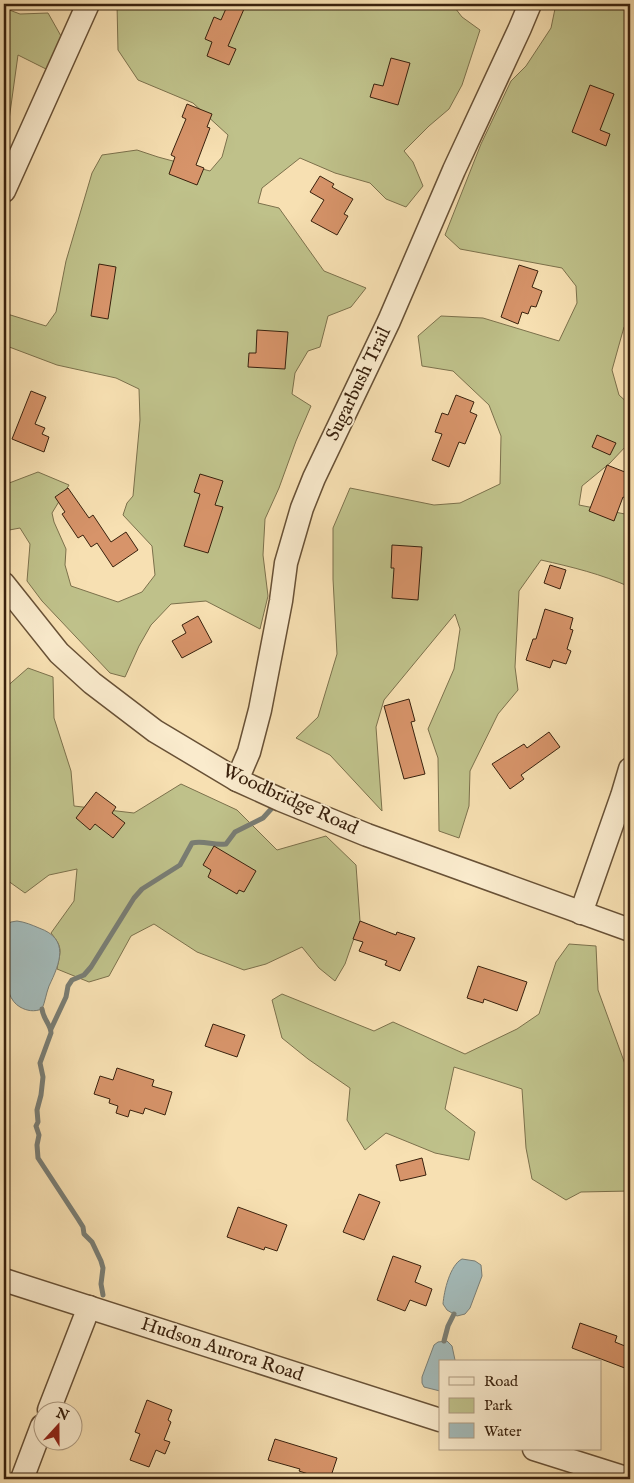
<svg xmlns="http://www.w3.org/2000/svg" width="634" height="1483" font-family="'IM FELL English',serif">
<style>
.green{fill:#bfc18a;stroke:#7c714c}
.water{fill:#a3bab9;stroke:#797d74}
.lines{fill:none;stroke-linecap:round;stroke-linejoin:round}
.stream{stroke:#797d74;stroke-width:5}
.building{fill:#d7946a;stroke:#39210d}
.minor-casing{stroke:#685136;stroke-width:25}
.minor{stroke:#faebcd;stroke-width:22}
.labels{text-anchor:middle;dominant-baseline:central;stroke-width:4;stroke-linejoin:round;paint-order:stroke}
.street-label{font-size:19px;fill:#39210d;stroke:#faebcd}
</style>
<rect width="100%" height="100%" fill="#f7e0b2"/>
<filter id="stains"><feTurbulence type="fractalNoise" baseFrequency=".004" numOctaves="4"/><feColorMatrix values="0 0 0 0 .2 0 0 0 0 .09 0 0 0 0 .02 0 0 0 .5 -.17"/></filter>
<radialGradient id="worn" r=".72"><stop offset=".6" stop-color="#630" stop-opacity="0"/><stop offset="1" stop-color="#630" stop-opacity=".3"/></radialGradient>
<g class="green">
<polygon points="117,4 452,4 462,17 480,30 462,85 449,109 429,126 404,151 413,162 423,186 406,207 386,199 370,183 335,173 300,158 262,188 258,203 279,208 324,271 366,288 351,307 328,316 320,347 308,351 295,373 292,394 311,406 296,441 279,488 265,519 263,555 268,596 260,629 206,601 171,604 151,625 139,646 125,677 110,673 42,601 27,581 30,544 20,528 4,531 4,485 38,472 69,485 52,513 54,522 66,549 65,565 71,586 118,602 142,592 155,575 152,546 123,515 127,503 133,496 140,420 139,389 116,378 57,365 4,345 4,313 46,326 56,312 66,261 92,173 102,155 137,150 158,157 210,171 222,157 228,135 193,103 138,80 118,50"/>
<path d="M556,4H630V325L624,327L612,370L619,395L630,405V445H627L610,463L582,486L579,505L630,515V587C601,574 572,567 541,560L519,591L515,667L518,690L498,714L470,771L469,806L459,838L439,831L438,758L428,729L454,669L460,629L455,614L384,700L376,727L382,811L330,755L296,738L318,717L337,654L333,579V528L350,488L434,505L460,503L500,484L501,436L489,405L453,371L422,366L418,336L441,316L483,318L559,341L577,303L576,286L562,268L460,249L445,235L481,144L511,81L526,66L551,28Z"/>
<polygon points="4,8 20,14 48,13 61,36 48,70 18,55 9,120 4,117"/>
<path d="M28,668L53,677L54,718L71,771L74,806L134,813L181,784L237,810L277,850L326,836L356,865L360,921L345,964L335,981L319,968L302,947L266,964L244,970L197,952L154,924L131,936L109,976L89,982L57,969C60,951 64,949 51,933L74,901L77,869L49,875L25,893L4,878V689Z"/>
<polygon points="569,944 596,946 598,990 625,1064 630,1067 630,1191 581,1192 566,1200 532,1179 526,1148 522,1089 454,1067 445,1109 475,1132 469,1160 435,1153 386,1133 365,1150 347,1120 350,1088 308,1059 282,1038 272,1000 282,994 374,1031 393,1022 465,1054 517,1029 539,1014 556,962"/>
</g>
<g class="water">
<path d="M17,921C25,922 32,925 39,928C70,939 60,963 49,986C46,994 45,1002 42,1009C34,1012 27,1011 20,1007C0,996 4,950 4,927L11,922Z"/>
<path d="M462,1259L475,1261L481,1265L482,1276L470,1308L465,1314L457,1316L447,1310L443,1304C444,1291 450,1265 462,1259Z"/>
<polygon points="447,1341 452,1346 455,1360 454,1362 440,1362 440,1391 424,1387 422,1383 422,1377 434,1345 438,1342"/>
</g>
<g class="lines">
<g class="stream">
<path d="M42,1009C43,1019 51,1025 51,1033L40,1063L43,1077L41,1095L37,1110L38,1122L36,1126L39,1135L37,1145L38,1158L78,1219L83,1227L84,1234L92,1242L101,1261L103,1268L101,1284L103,1295"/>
<path d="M51,1029L66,997L68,986L72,980L84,975L91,967L134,898L142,889L180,865L192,843C204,840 214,846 226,844L235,832L263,818L273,807"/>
<polyline points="444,1341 448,1326 454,1314"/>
</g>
</g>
<g class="building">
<polygon points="228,4 244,9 228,46 236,49 229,65 207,56 212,42 205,39 214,17 221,20"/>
<polygon points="391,58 410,63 398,105 370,97 374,84 383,86"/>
<polygon points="590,85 614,94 600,130 610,134 606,146 572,132"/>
<polygon points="187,104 212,114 207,127 210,128 196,165 204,168 197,185 169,174 175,157 171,155 186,119 182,117"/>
<polygon points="320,176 334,184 332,187 353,199 344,214 348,216 337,235 311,221 324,200 310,192"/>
<polygon points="99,264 116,267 108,319 91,316"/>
<polygon points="519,265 538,271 532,287 542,291 536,307 531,306 528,314 522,312 518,324 501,317"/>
<polygon points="257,330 288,332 285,369 248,367 249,353 256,353"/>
<polygon points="31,391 46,397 35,424 45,428 42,434 49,437 44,452 12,439"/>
<polygon points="456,395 474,402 470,412 477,415 465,444 459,442 449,467 432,460 442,434 435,432 442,413 448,415"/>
<polygon points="597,435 616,443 610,455 592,447"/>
<polygon points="607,465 630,474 630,500 623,497 614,521 589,511"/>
<polygon points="200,474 223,481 215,505 223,507 208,553 184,546 200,494 194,492"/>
<polygon points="68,488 89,518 93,515 111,542 126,532 138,550 113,567 97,543 91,547 83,535 78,538 62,514 65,512 55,497"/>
<polygon points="392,545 422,547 418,600 392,598 394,568 391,568"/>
<polygon points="550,565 566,570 560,589 544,583"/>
<polygon points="545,609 573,618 570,629 573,630 567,649 571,651 566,664 553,660 550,668 526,660 533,639 536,639"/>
<polygon points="198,616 212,642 182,658 172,641 186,633 182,625"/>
<polygon points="409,699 415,721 411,722 425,774 404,779 384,706"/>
<polygon points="549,732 560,747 521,775 524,779 510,789 492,764 524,744 527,748"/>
<polygon points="96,792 116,807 112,813 125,823 113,838 95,824 90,830 76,818"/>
<polygon points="214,846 256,871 244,892 239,890 237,894 208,877 211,870 203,865"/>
<polygon points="360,921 396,935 397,932 415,938 400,971 385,965 387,961 359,951 363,942 353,939"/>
<polygon points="478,966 527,982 517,1011 484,999 483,1003 467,998"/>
<polygon points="213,1024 245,1035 237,1057 205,1046"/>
<polygon points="117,1068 154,1080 152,1086 172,1092 165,1115 145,1108 143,1114 130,1110 128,1117 116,1113 118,1106 109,1103 110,1099 94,1094 100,1076 113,1080"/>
<polygon points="422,1158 426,1175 400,1181 396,1165"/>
<polygon points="359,1194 380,1202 364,1240 343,1232"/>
<polygon points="238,1207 287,1225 277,1251 265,1247 264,1250 227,1237"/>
<polygon points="393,1256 421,1266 415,1282 432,1289 426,1306 410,1300 405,1311 377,1300"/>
<polygon points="580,1323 617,1336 615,1342 630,1348 630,1370 572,1348"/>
<polygon points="147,1400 172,1410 168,1420 171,1422 164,1440 170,1442 165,1454 156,1450 149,1467 130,1460 140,1434 135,1432"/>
<polygon points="275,1439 337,1458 330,1479 324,1479 299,1471 300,1469 268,1460"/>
</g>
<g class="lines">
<defs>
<g id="minor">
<polyline points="4,191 88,4"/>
<polyline points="4,584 59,653 92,683 155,731 237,780 281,800 367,835 630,930"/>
<polyline points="237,780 249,752 260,710 281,601 286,563 302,508 314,478 389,321 454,170 520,28 530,4"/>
<polyline points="581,913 622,796 630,769"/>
<polyline points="4,1280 440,1420"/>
<polyline points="49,1410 89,1307"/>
<polyline points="534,1449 629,1479"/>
<polyline points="22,1479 42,1426"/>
</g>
</defs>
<use href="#minor" class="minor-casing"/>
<use href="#minor" class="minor"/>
</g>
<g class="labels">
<g class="street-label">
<text transform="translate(359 384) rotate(-64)">Sugarbush Trail</text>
<text transform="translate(290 800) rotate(24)">Woodbridge Road</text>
<text transform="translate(222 1350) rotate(18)">Hudson Aurora Road</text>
</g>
</g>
<rect width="634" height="1483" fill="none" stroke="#f7e0b2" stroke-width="20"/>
<rect x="5" y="5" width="624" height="1473" fill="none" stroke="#39210d" stroke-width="2.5"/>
<rect x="10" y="10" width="614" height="1463" fill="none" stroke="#39210d"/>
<rect x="439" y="1360" width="162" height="90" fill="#faebcd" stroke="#ad9a80"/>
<rect x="449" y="1377" width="25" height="8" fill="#faebcd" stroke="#ad9a80"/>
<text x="484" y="1386" font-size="15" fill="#39210d">Road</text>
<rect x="449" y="1398" width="25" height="15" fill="#bfc18a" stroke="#ad9a80"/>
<text x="484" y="1410" font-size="15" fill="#39210d">Park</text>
<rect x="449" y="1423" width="25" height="15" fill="#a3bab9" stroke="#ad9a80"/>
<text x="484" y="1436" font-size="15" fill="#39210d">Water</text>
<g transform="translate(58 1426) rotate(21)"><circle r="24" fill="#faebcd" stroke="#ad9a80"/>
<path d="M0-4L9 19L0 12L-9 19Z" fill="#8f2418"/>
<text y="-8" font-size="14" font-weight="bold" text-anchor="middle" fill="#39210d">N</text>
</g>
<rect width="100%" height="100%" filter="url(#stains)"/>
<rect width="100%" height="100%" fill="url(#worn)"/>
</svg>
